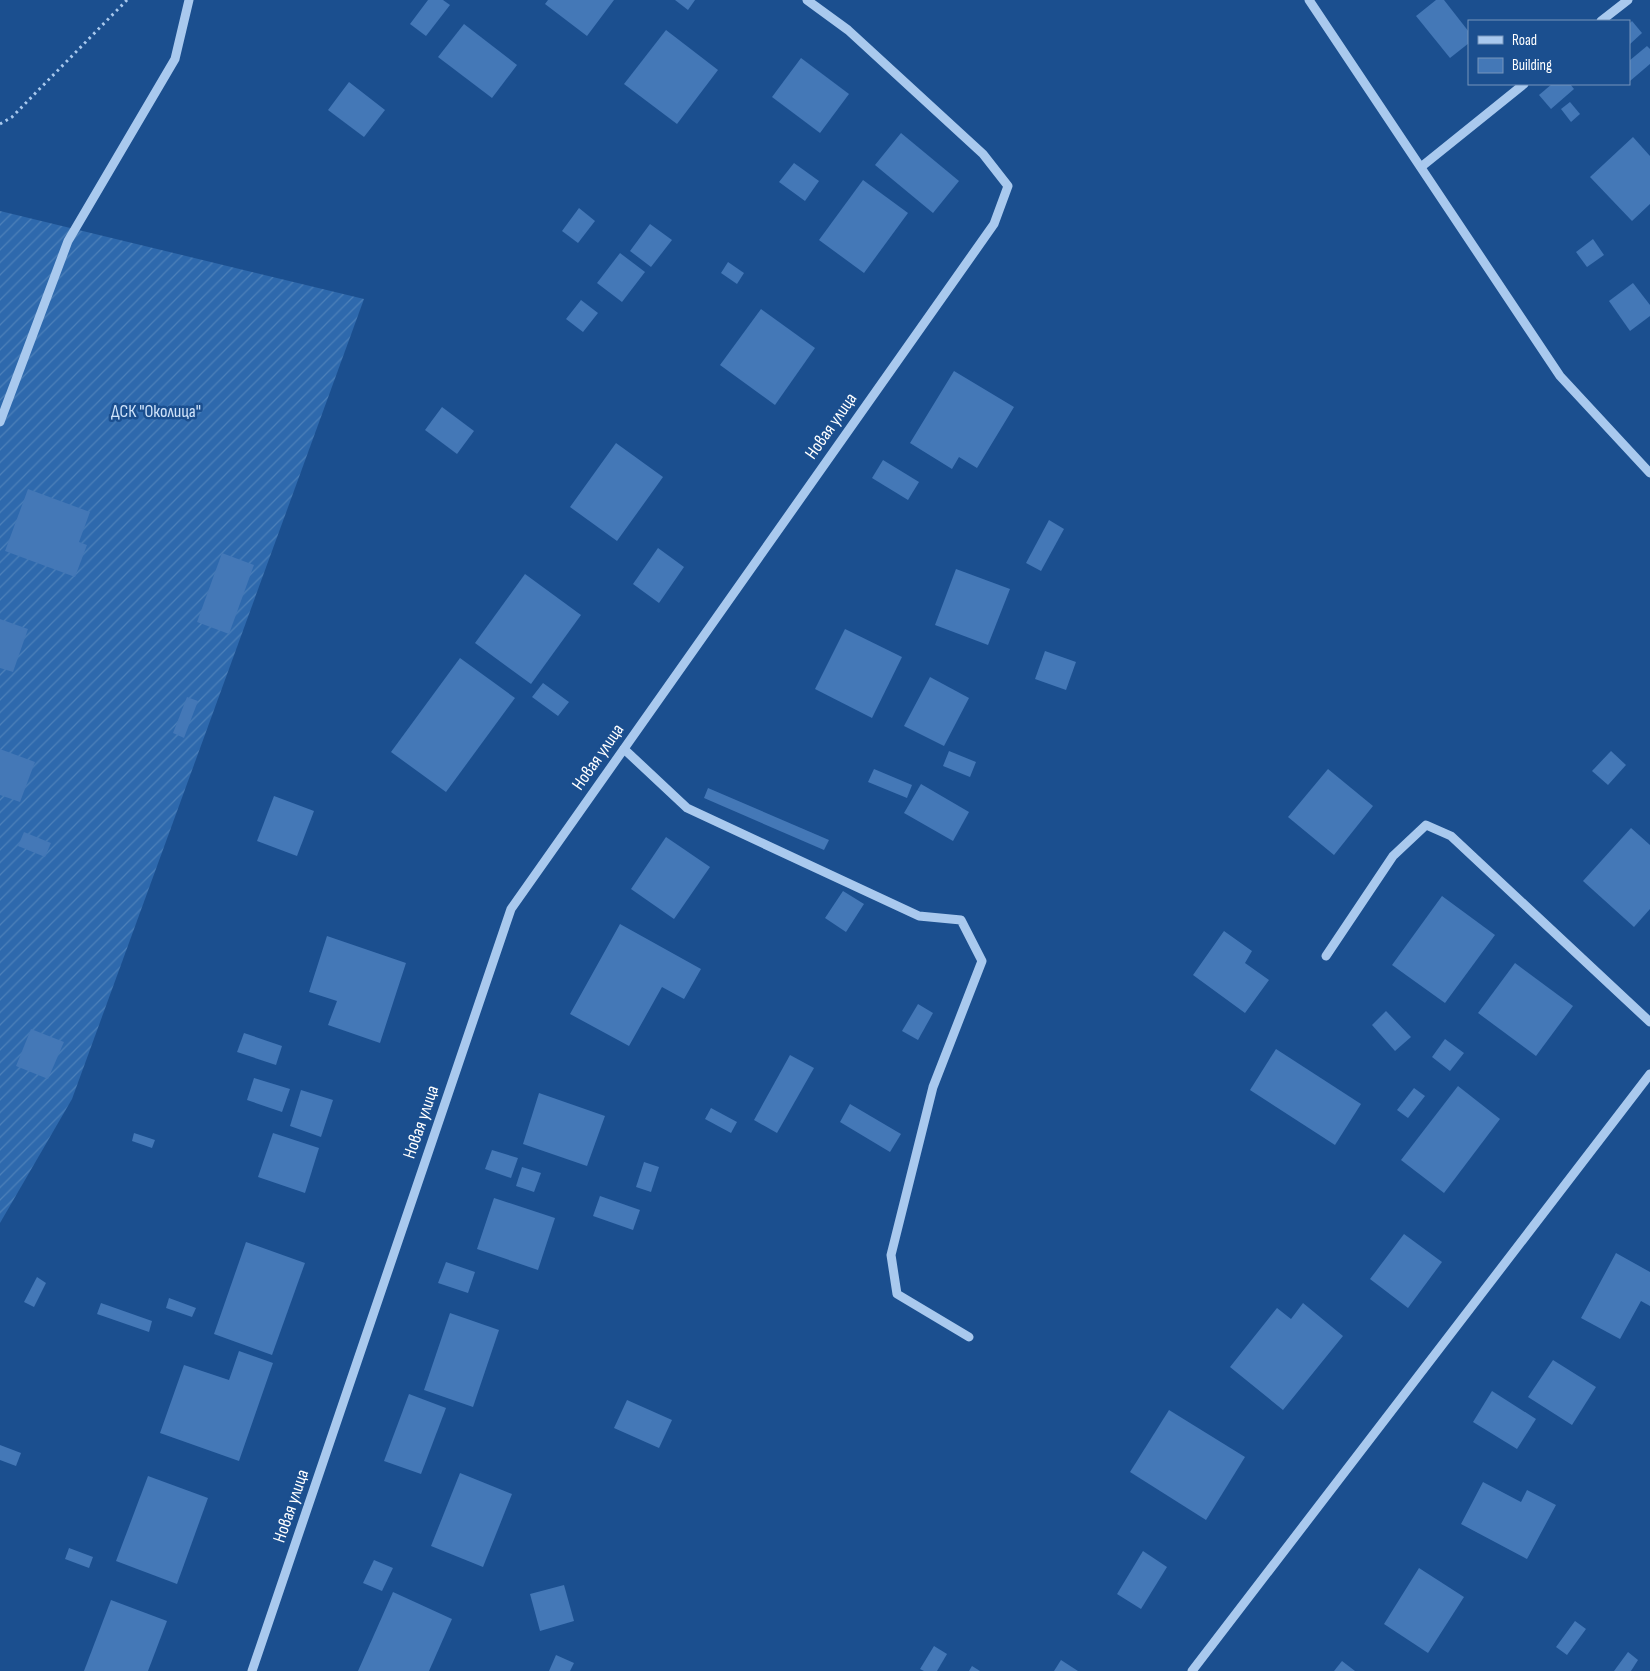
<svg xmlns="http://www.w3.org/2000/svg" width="1650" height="1671" font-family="'Sofia Sans Condensed',sans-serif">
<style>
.garden{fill:url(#garden-furrows)}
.building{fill:#4478b7}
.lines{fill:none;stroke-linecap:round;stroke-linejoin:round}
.path{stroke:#a9c9ee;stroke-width:3;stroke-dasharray:2.5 4;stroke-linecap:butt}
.minor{stroke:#a9c9ee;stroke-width:9}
.labels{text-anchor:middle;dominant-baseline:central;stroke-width:5;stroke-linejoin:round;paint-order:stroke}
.park-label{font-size:18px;fill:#cfe3fa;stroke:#1b4f8f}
.street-label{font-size:18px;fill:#fff;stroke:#1b4f8f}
</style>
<defs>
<pattern id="garden-furrows" width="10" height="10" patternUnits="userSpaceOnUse" patternTransform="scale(1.25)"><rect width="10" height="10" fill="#2e69ad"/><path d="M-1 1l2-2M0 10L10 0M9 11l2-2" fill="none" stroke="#4d80b9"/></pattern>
</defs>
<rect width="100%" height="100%" fill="#1b4f8f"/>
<polygon class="garden" points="0,211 364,299 72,1099 0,1223"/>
<g class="building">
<polygon points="428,0 443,0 450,5 426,36 410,24"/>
<polygon points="548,0 614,0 587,36 545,4"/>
<polygon points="675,0 695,0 688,10"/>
<polygon points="1436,0 1444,0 1469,32 1469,43 1450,58 1416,16"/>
<polygon points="1632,21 1642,33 1629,45 1629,24"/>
<polygon points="464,24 517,65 492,98 438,57"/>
<polygon points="666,30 718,70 677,124 624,84"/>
<polygon points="1647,46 1650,49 1650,64 1630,81 1629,61"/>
<polygon points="801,58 849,94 820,133 772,97"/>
<polygon points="349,82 385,110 364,137 328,110"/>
<polygon points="1552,84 1570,84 1574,89 1551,109 1539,95"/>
<polygon points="1570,102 1580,114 1571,122 1561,109"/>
<polygon points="901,133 959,181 933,213 875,165"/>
<polygon points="1633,137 1650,156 1650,204 1632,221 1590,177"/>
<polygon points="794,163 819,181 805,201 779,182"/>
<polygon points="863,180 908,213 864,273 819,240"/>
<polygon points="579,208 595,221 578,243 562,231"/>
<polygon points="650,224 672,240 651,267 630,251"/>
<polygon points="1593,239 1604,255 1587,267 1576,252"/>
<polygon points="620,253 645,272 622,302 597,283"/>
<polygon points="728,262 744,273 737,284 721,273"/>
<polygon points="1633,283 1650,305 1650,316 1630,331 1609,301"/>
<polygon points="581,300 598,313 583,332 566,319"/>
<polygon points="761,309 815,348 775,405 720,365"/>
<polygon points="954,371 1014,407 977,468 959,457 952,469 910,443"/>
<polygon points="442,407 474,431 457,454 425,430"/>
<polygon points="616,443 663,477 617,541 570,507"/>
<polygon points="883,460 919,482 908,500 872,478"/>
<polygon points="28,489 90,512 79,542 87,545 75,577 5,551"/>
<polygon points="1049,520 1064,529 1041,571 1026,563"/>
<polygon points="658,548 684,567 659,603 633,584"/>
<polygon points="222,553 254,565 229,634 197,622"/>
<polygon points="956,569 1010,589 988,645 935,625"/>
<polygon points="525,574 581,615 531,684 475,643"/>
<polygon points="0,619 28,629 13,672 0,668"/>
<polygon points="845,629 902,657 872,718 815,689"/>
<polygon points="1045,651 1076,662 1066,690 1035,679"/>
<polygon points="460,658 515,698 446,792 391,752"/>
<polygon points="930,677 969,698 944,746 904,726"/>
<polygon points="543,683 569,702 558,716 532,697"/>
<polygon points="187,697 198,701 184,738 173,733"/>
<polygon points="0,749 35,762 20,802 0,795"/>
<polygon points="949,751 976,762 970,777 943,766"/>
<polygon points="1611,751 1626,765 1608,785 1592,771"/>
<polygon points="874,769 912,785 907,798 868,782"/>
<polygon points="1328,769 1373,806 1334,855 1288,817"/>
<polygon points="921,784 969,812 953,841 904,813"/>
<polygon points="708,788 829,840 824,850 704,798"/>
<polygon points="274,796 314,811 297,856 257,841"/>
<polygon points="1631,828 1650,845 1650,909 1634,927 1583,881"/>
<polygon points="24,832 51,843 45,857 18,846"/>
<polygon points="666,837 710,867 674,919 631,889"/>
<polygon points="843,891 864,904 846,932 825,918"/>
<polygon points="1442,896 1495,935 1445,1003 1392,965"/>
<polygon points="620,924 701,969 684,999 662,987 629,1046 570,1014"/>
<polygon points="1224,931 1252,951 1245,963 1269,980 1245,1013 1193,975"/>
<polygon points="327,936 406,963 380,1043 328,1025 337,1001 309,992"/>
<polygon points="1515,963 1573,1006 1536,1056 1478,1013"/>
<polygon points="918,1004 933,1013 918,1040 902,1031"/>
<polygon points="1386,1011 1411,1037 1395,1051 1372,1025"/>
<polygon points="31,1029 64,1042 48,1079 16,1066"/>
<polygon points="244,1033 282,1046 276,1065 237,1052"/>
<polygon points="1445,1039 1464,1053 1450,1071 1432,1057"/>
<polygon points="1276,1049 1361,1104 1335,1145 1250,1090"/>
<polygon points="790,1055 814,1068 777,1133 754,1120"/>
<polygon points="254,1078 290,1089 282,1112 247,1100"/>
<polygon points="1458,1086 1500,1119 1444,1193 1401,1160"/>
<polygon points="1414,1088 1425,1096 1408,1118 1397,1110"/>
<polygon points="301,1090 333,1100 321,1137 290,1126"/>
<polygon points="539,1093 605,1116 587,1166 523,1144"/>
<polygon points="850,1104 901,1134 890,1152 840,1122"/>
<polygon points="711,1108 737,1122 731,1133 705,1119"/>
<polygon points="134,1133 155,1140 152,1148 132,1141"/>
<polygon points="273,1133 319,1148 305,1193 258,1177"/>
<polygon points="492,1150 518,1158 511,1178 485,1169"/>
<polygon points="644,1162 659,1167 651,1192 636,1187"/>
<polygon points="522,1167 541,1173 534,1192 516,1186"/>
<polygon points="600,1196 640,1210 633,1230 593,1216"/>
<polygon points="494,1198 555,1218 538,1270 477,1249"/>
<polygon points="1404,1234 1442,1262 1408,1308 1370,1279"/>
<polygon points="246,1242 305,1263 272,1355 214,1334"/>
<polygon points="1616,1253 1650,1272 1650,1306 1641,1301 1620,1339 1581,1318"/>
<polygon points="446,1262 475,1272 468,1293 438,1283"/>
<polygon points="37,1277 46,1283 34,1307 24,1302"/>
<polygon points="169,1298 196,1308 192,1317 166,1308"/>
<polygon points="101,1303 152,1321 149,1332 97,1314"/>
<polygon points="1303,1303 1343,1336 1283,1410 1230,1367 1277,1308 1291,1319"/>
<polygon points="450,1313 499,1330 473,1407 424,1390"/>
<polygon points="239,1351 273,1363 239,1461 160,1433 184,1365 229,1380"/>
<polygon points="1553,1360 1596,1387 1572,1425 1528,1397"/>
<polygon points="1492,1391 1536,1419 1517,1449 1473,1422"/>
<polygon points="409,1394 446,1408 421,1474 384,1461"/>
<polygon points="627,1400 672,1420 659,1448 614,1428"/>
<polygon points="1169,1410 1245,1457 1206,1520 1130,1472"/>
<polygon points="0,1445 21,1453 16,1466 0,1460"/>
<polygon points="460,1473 512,1494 483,1567 431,1546"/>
<polygon points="148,1476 208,1498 177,1584 116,1561"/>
<polygon points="1483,1482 1521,1502 1527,1490 1556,1505 1527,1559 1461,1524"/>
<polygon points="69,1548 93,1557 89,1568 65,1559"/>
<polygon points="1143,1551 1167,1567 1141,1609 1117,1594"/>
<polygon points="374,1560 393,1568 382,1591 363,1583"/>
<polygon points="1419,1568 1464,1597 1428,1653 1384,1624"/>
<polygon points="564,1585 574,1621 540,1631 530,1594"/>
<polygon points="393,1592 452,1619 429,1671 358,1671"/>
<polygon points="111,1600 167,1621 148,1671 84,1671"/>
<polygon points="1575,1621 1586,1629 1567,1655 1556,1647"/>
<polygon points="934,1646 947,1654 937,1671 924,1671 920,1669"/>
<polygon points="1628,1652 1638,1660 1631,1671 1614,1671"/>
<polygon points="556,1655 574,1663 570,1671 549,1671"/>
<polygon points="1061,1660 1078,1671 1054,1671"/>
<polygon points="1342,1661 1355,1671 1334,1671"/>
<polygon points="972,1666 980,1671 969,1671"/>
</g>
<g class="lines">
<polyline class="path" points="0,124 12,117 127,0"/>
<g class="minor">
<polyline points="1309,0 1560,376 1650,473"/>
<polyline points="1601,21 1628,0"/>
<polyline points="1421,167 1524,84"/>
<polyline points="0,422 68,241 175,59 189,0"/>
<polyline points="624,749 687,808 919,916 961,920 982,961 933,1087 891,1255 897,1294 969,1337"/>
<polyline points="1326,956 1393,856 1426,825 1451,836 1650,1022"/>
<polyline points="252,1671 511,909 994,224 1008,186 983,154 848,30 807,0"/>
<polyline points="1192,1671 1650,1074"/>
</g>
</g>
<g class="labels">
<g class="park-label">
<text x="156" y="411">ДСК "Околица"</text>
</g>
<g class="street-label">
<text transform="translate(831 426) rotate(-55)">Новая улица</text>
<text transform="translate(598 757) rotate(-55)">Новая улица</text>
<text transform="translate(421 1122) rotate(-71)">Новая улица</text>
<text transform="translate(291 1506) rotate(-71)">Новая улица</text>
</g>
</g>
<rect x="1468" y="20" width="162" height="65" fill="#1b4f8f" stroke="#7695bc"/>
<rect x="1478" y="36" width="25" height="8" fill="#a9c9ee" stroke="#7695bc"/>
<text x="1512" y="45" font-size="15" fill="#ffffff">Road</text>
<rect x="1478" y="58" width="25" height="15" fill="#4478b7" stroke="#7695bc"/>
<text x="1512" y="70" font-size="15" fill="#ffffff">Building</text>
</svg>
